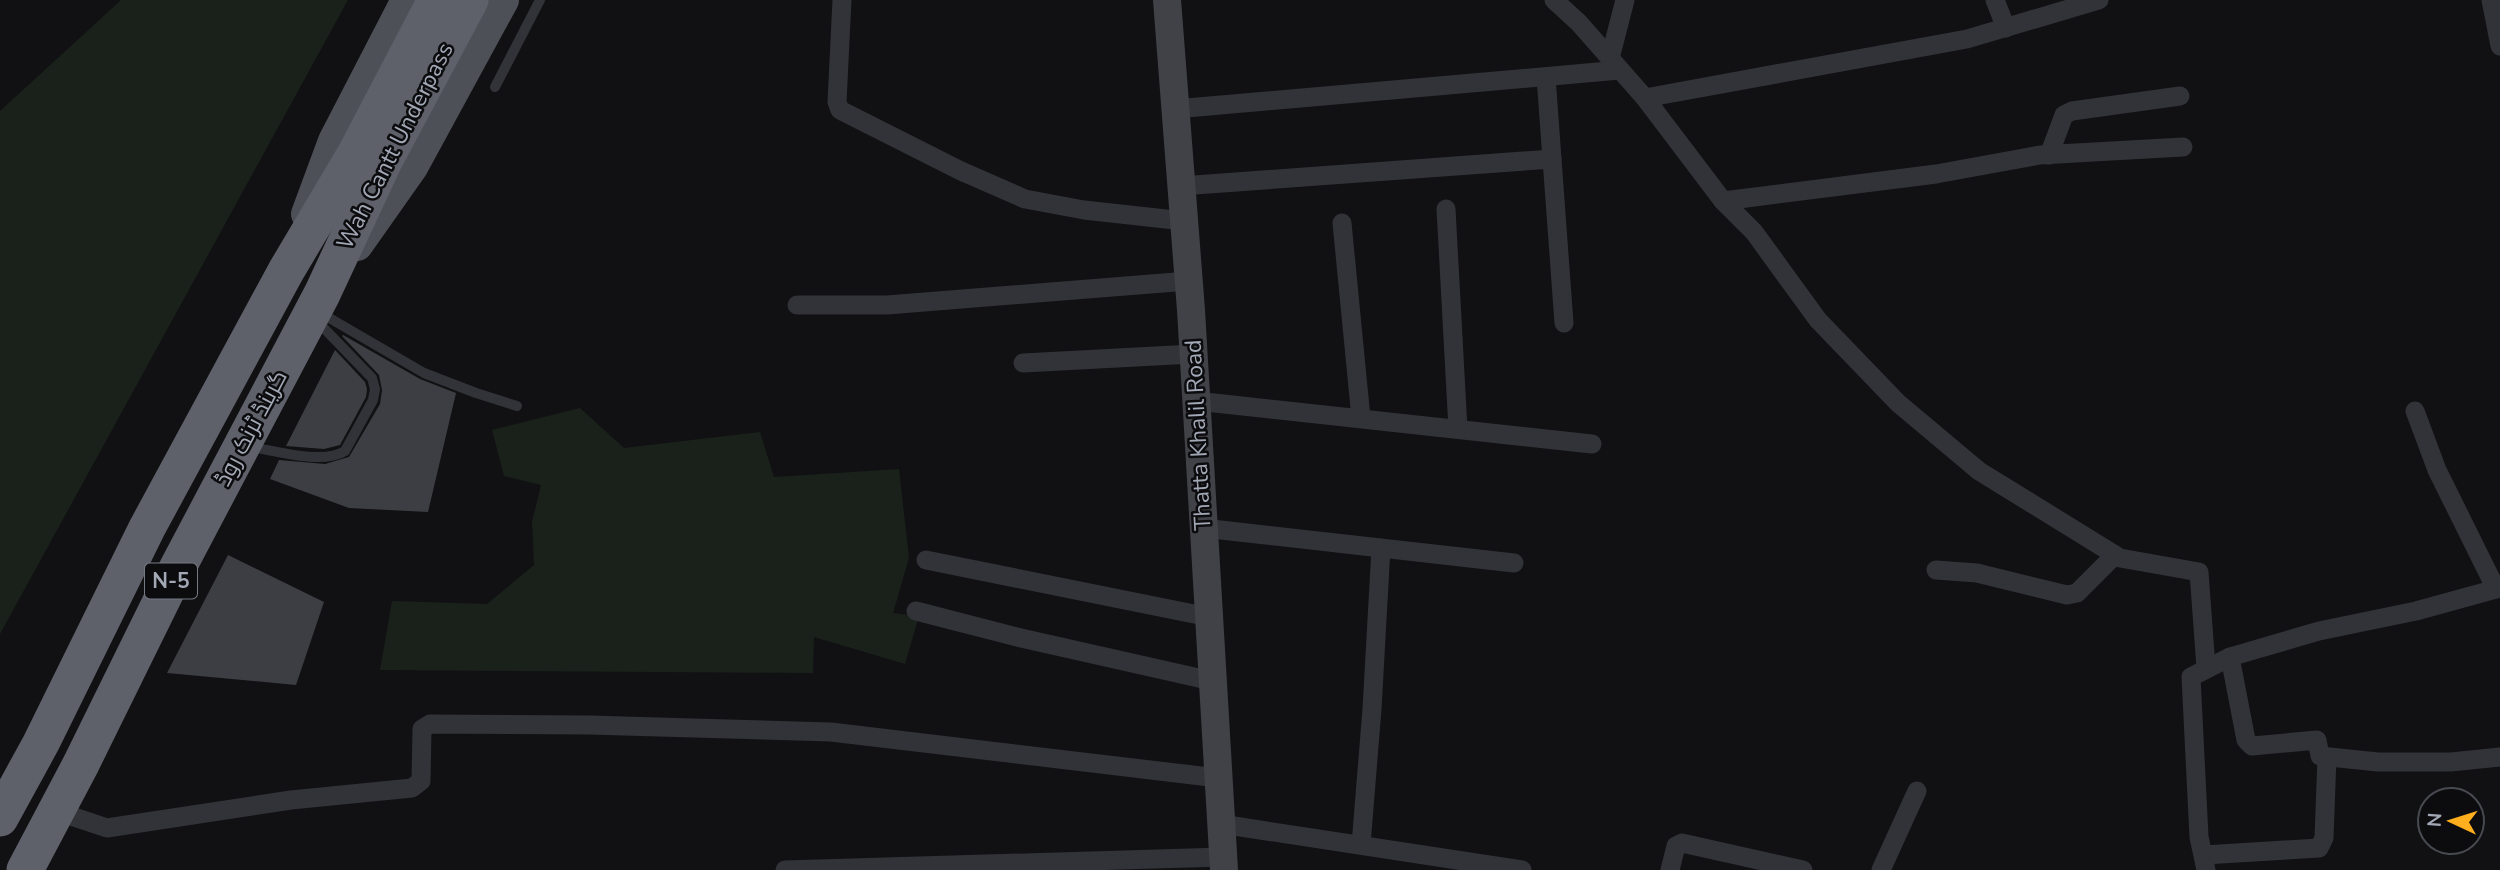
<svg xmlns="http://www.w3.org/2000/svg" width="2500" height="870" font-family="'Nunito Sans',Cairo,sans-serif">
<style>
.green{fill:#19211a}
.building{fill:#3d3e43}
.lines{fill:none;stroke-linecap:round;stroke-linejoin:round}
.lane{stroke:#323338;stroke-width:10}
.street{stroke:#323338;stroke-width:19}
.secondary{stroke:#404248;stroke-width:28}
.primary{stroke:#4e5058;stroke-width:32}
.highway{stroke:#5e616a;stroke-width:37}
.labels{text-anchor:middle;dominant-baseline:central;stroke-width:5;stroke-linejoin:round;paint-order:stroke}
.shield{fill:#0c0c0e;stroke:#757983;stroke-width:2}
.shield-label{font-size:21px;font-weight:bold;fill:#a2a8b5}
.street-label{font-size:23px;fill:#a2a8b5;stroke:#0c0c0e}
</style>
<rect width="100%" height="100%" fill="#111113"/>
<g class="green">
<polygon points="121,0 348,0 0,634 0,111"/>
<polygon points="580,408 624,448 760,432 774,477 899,469 909,558 893,613 919,616 905,664 814,637 813,673 380,670 392,601 487,604 534,565 532,522 541,485 504,476 492,430"/>
</g>
<g class="building">
<polygon points="343,335 420,379 456,393 428,512 349,508 270,479 279,460 325,464 349,457 380,404 382,390 379,375 342,336"/>
<polygon points="335,350 365,382 367,389 366,397 340,445 324,449 286,446"/>
<polygon points="228,555 324,602 296,685 167,673"/>
</g>
<g class="lines">
<g class="lane">
<polyline points="495,87 540,0"/>
<polyline points="319,312 424,373 476,393 517,406"/>
<path d="M251,447C276,451 323,465 345,451L373,400L375,389L372,378L316,320"/>
</g>
<g class="street">
<polyline points="842,0 837,102 840,110 961,171 1025,199 1084,210 1184,221"/>
<polyline points="1554,0 1579,23 1645,98 1723,201 1754,232 1818,320 1898,403 1979,471 2120,558 2199,572 2206,668"/>
<polyline points="1995,0 2006,28"/>
<polyline points="2491,0 2500,46"/>
<polyline points="1610,58 1625,0"/>
<polyline points="1546,77 1564,323"/>
<polyline points="1645,98 1967,39 2099,0"/>
<polyline points="1175,109 1620,70"/>
<polyline points="2049,155 2064,115 2072,111 2180,96"/>
<polyline points="1181,186 1552,159"/>
<polyline points="1723,201 1936,174 2040,155 2183,147"/>
<polyline points="1446,209 1458,429"/>
<polyline points="1342,223 1361,418"/>
<polyline points="797,305 887,305 1188,281"/>
<polyline points="1023,363 1193,354"/>
<polyline points="1196,401 1592,444"/>
<polyline points="2415,411 2437,470 2496,589"/>
<polyline points="1203,528 1514,563"/>
<polyline points="926,560 1209,617"/>
<polyline points="1936,570 1977,573 2067,595 2077,593 2115,555"/>
<polyline points="916,611 1021,638 1212,681"/>
<polyline points="2230,657 2246,740 2252,746 2317,740 2320,756 2378,762 2451,762 2500,757"/>
<polyline points="56,811 107,828 291,800 412,788 421,781 422,729 430,724 589,725 831,732 1218,778"/>
<polyline points="1221,824 1522,870"/>
<polyline points="1361,845 1372,709 1381,548"/>
<polyline points="2204,855 2319,848 2324,838 2327,757"/>
<polyline points="785,870 1223,857"/>
<polyline points="1670,870 1676,846 1682,843 1803,870"/>
<polyline points="1881,870 1917,791"/>
<polyline points="2206,870 2199,837 2191,677 2230,657 2319,631 2416,611 2500,588"/>
</g>
<polyline class="secondary" points="1167,0 1191,310 1224,870"/>
<g class="primary">
<polyline points="307,214 334,141 407,0"/>
<polyline points="357,245 412,167 503,0"/>
</g>
<g class="highway">
<polyline points="0,818 41,743 147,528 286,271 356,153 436,0"/>
<polyline points="25,870 81,764 178,567 322,294 384,161 470,0"/>
</g>
</g>
<g class="labels">
<rect class="shield" x="145" y="563.5" width="52" height="35" rx="5"/>
<g class="shield-label">
<text x="171" y="581">N-5</text>
</g>
<g class="street-label">
<text transform="translate(395 146) rotate(-63)">Wah Cantt Underpass</text>
<text transform="translate(251 428) rotate(-62)">گرینڈ ٹرنک روڈ</text>
<text transform="translate(1198 435) rotate(-93)">Thatta Khalil Road</text>
</g>
</g>
<g transform="translate(2451 821) rotate(274)"><circle r="33" fill="#0c0c0e" stroke="#484a51" stroke-width="2"/>
<path d="M0-5L12 26L0 18L-12 26Z" fill="#ffae1e"/>
<text y="-10" font-size="19" font-weight="bold" text-anchor="middle" fill="#a2a8b5">N</text>
</g>
</svg>
